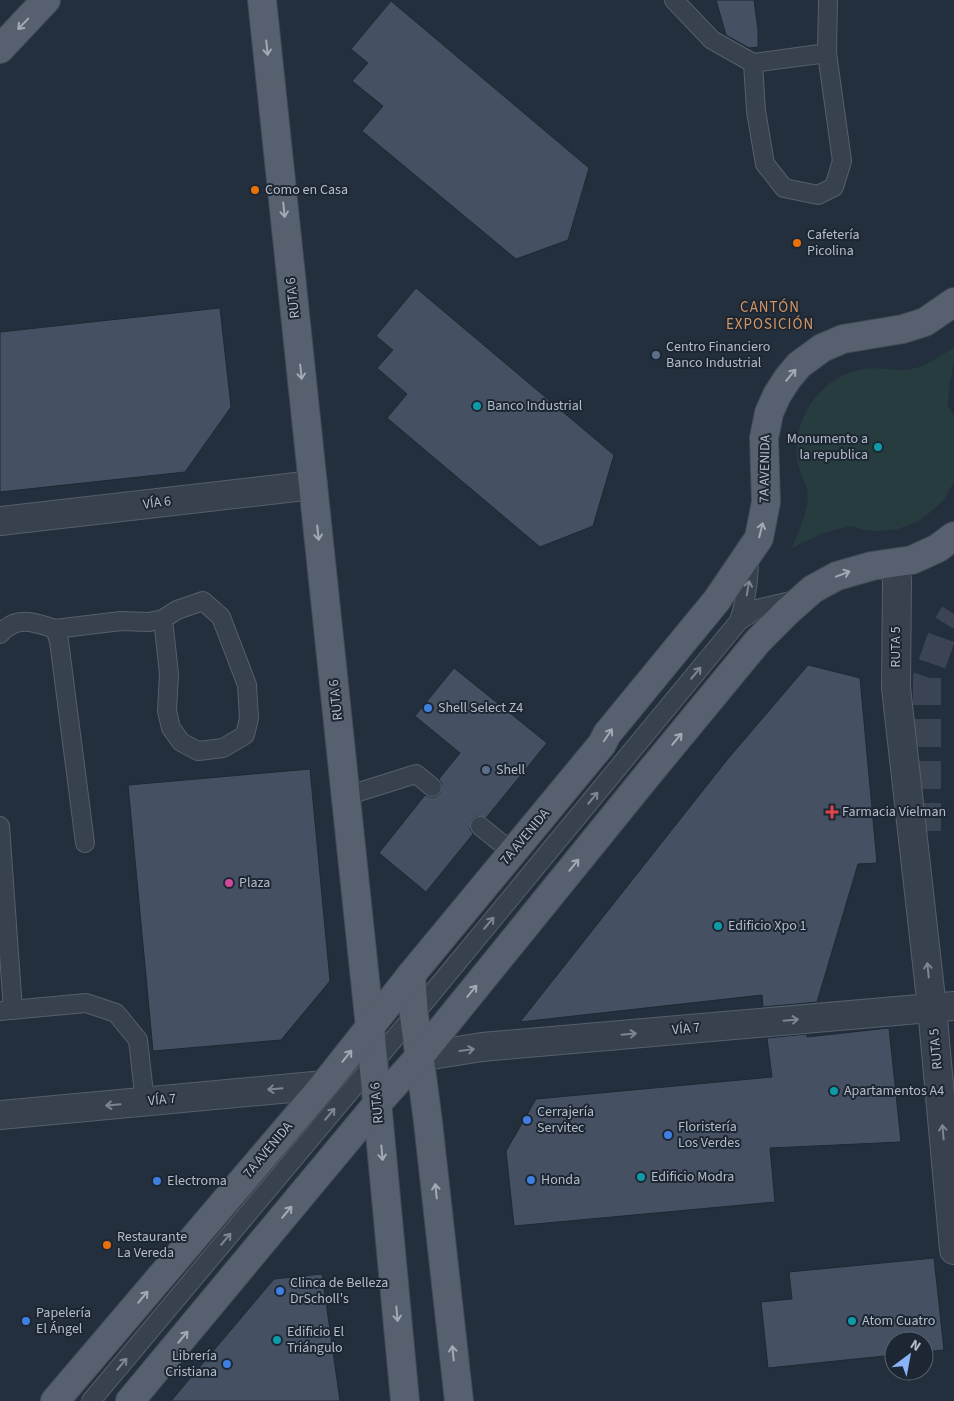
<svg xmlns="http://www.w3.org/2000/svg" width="954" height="1401" font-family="'Source Sans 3',sans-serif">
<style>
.green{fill:#263c3f}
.building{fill:#455162;stroke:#1f2835}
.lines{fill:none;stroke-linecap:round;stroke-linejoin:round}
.street-tunnel{stroke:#3a4453;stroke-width:28;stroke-dasharray:28 14;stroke-linecap:butt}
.lane-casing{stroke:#565f6c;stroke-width:20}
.street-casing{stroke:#565f6c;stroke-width:30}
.primary-casing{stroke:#414a57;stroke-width:30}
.lane{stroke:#38414e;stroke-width:18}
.street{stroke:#38414e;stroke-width:28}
.primary{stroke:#56606e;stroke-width:28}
.oneway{stroke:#a1aab7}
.oneway2{stroke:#7c8592}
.food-dot{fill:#e8710a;stroke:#1d2633;stroke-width:2}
.service-dot{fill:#5c6f8a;stroke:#1d2633;stroke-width:2}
.culture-dot{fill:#0f9aa8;stroke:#1d2633;stroke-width:2}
.shop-dot{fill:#3f7fe0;stroke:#1d2633;stroke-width:2}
.health-dot{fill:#e0444e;stroke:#1d2633;stroke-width:2}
.hotel-dot{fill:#d1479c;stroke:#1d2633;stroke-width:2}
.labels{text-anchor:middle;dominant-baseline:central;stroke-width:4;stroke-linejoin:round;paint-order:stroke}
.poi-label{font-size:14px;fill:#b4bcc9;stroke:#1d2633;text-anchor:start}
.street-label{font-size:14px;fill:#b4bcc9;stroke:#1d2633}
.neighbourhood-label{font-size:15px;letter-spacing:1px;fill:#d59563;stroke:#1d2633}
</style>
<rect width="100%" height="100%" fill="#242f3e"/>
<path class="green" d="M954,347V362L949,388L948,406L954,416V482L943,501L928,514L917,522L898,529L878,531L864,530L851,526L823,533L792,548C798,531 811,508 807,489C807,486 804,482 803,479C800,472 798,464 797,457C794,422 814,388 846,374C864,366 880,368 899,370C918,372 940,357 954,347Z"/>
<g class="building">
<polygon points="716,0 754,0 758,30 758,47 749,48 726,35"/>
<polygon points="391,1 589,168 568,240 516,259 362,131 383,106 352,81 368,63 351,49"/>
<polygon points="416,288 614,455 593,526 540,547 387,418 407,394 377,368 393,350 376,336"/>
<polygon points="220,308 231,407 185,472 0,492 0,332"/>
<polygon points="808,665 860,678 877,863 858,864 817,1002 763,1007 762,995 520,1022 727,760"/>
<polygon points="454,668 547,743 486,818 477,816 472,820 470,829 473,834 426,892 379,853 425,795 430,797 435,797 440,793 442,784 439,779 460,753 415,716"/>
<polygon points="310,769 330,981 281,1040 153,1051 128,785"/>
<polygon points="889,1028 901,1142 770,1148 775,1202 514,1226 506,1151 536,1099 772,1077 767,1038 807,1034 807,1037"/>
<polygon points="934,1258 944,1350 924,1352 924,1341 894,1341 894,1355 768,1368 761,1302 792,1299 789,1272"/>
<polygon points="322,1274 340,1401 171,1401 274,1279"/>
</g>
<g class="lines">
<polyline class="street-tunnel" points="927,831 927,678 944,630 954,614"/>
<defs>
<g id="lane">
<polyline points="674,0 712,40 753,63 756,111 765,164 784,188 818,195 834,187 842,161 827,53 828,0"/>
<polyline points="753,63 827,53"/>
<path d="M739,621C747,596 749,580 749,554"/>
<polyline points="55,629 121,621 149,622 163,619 177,610 203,601 221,617 247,685 249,718 245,735 223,748 198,751 181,742 171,728 167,711 169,674 163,619"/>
<path d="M0,634C16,615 35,622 55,629L59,641L85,843"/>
<polyline points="346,796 416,774 432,787"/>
<polyline points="0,826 13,1010"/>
<polyline points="480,826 512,852"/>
<polyline points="0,1011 86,1003 116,1013 138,1040 145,1102"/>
<polyline points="91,1401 414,1015 739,621 757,609 799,599"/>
</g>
<g id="street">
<polyline points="0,521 313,485"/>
<polyline points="893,564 897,580 896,688 932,1008 954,1250"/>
<polyline points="419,1057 482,1047 954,1006"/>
<polyline points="0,1115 324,1085"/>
</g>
<g id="primary">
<polyline points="262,0 370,1027 405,1401"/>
<polyline points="0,49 46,0"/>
<polyline points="411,975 414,1015 428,1122 459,1401"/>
<polyline points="55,1401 324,1085 411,975 602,744 607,734 717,600 759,538 766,502 764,438 769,413 777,395 788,378 799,365 822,348 843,339 903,329 925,322 954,302"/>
<polyline points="130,1401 377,1104 419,1057 650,772 758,641 788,611 813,589 837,576 872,566 912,560 938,548 954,536"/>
</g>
</defs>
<use href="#lane" class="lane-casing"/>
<use href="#street" class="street-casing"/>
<use href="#primary" class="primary-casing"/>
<use href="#lane" class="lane"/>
<use href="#street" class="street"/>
<use href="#primary" class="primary"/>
</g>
<defs><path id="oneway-shaft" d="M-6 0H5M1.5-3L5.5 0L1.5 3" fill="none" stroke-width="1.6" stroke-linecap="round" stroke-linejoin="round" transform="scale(1.25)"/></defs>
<g class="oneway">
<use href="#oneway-shaft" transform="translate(23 24) rotate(134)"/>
<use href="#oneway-shaft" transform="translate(267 48) rotate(84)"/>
<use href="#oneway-shaft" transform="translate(284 210) rotate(84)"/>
<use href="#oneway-shaft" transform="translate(301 372) rotate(84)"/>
<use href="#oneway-shaft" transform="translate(791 375) rotate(-50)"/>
<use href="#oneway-shaft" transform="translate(761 530) rotate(-76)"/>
<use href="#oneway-shaft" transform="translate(318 533) rotate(84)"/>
<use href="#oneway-shaft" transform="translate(843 574) rotate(-21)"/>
<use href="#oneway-shaft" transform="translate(608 735) rotate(-56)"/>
<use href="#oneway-shaft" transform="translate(677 739) rotate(-50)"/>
<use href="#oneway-shaft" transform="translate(574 865) rotate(-51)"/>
<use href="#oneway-shaft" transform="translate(472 991) rotate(-51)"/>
<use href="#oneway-shaft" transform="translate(347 1056) rotate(-51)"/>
<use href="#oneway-shaft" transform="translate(382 1153) rotate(85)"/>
<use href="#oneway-shaft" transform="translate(436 1191) rotate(-96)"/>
<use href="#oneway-shaft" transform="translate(287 1212) rotate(-50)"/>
<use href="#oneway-shaft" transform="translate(143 1297) rotate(-50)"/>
<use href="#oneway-shaft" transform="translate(397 1314) rotate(85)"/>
<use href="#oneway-shaft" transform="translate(183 1337) rotate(-50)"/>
<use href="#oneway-shaft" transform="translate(453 1353) rotate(-96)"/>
</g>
<g class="oneway2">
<use href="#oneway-shaft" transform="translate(748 588) rotate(-80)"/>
<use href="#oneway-shaft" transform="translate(696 673) rotate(-50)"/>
<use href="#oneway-shaft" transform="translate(593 798) rotate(-50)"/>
<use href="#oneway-shaft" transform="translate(489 923) rotate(-50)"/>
<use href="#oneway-shaft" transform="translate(928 970) rotate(-96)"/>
<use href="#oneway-shaft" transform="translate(791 1020) rotate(-5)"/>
<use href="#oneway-shaft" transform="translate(629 1034) rotate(-5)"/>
<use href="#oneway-shaft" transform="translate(467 1050) rotate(-8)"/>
<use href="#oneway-shaft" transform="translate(275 1089) rotate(175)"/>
<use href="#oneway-shaft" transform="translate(113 1105) rotate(175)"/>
<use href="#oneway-shaft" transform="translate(330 1114) rotate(-50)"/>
<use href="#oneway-shaft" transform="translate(943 1132) rotate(-95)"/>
<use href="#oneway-shaft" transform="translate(226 1239) rotate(-50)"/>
<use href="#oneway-shaft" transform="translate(122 1364) rotate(-50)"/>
</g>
<g class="food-dot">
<circle cx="255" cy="190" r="5"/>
<circle cx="797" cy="243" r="5"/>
<circle cx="107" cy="1245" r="5"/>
</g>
<g class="service-dot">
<circle cx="656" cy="355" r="5"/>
<circle cx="486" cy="770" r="5"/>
</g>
<g class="culture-dot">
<circle cx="477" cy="406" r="5"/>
<circle cx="878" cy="447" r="5"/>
<circle cx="718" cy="926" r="5"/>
<circle cx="834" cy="1091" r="5"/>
<circle cx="641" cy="1177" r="5"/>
<circle cx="852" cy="1321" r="5"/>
<circle cx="277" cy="1340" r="5"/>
</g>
<g class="shop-dot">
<circle cx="428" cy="708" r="5"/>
<circle cx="527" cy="1120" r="5"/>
<circle cx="668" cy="1135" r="5"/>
<circle cx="531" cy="1180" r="5"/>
<circle cx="157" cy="1181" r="5"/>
<circle cx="280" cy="1291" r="5"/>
<circle cx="26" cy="1321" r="5"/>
<circle cx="227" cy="1364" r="5"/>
</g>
<path class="health-dot" d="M829.5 804.5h5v5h5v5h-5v5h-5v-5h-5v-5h5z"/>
<circle class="hotel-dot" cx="229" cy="883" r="5"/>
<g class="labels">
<g class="poi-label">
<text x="265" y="190">Como en Casa</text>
<text x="807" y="235">Cafetería<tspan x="807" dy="16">Picolina</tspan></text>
<text x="666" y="347">Centro Financiero<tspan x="666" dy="16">Banco Industrial</tspan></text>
<text x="487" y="406">Banco Industrial</text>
<text x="868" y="439" text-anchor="end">Monumento a<tspan x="868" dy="16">la republica</tspan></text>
<text x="438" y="708">Shell Select Z4</text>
<text x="496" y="770">Shell</text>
<text x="842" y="812">Farmacia Vielman</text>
<text x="239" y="883">Plaza</text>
<text x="728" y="926">Edificio Xpo 1</text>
<text x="844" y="1091">Apartamentos A4</text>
<text x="537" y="1112">Cerrajería<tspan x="537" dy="16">Servitec</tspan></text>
<text x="678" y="1127">Floristería<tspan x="678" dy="16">Los Verdes</tspan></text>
<text x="651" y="1177">Edificio Modra</text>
<text x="541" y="1180">Honda</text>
<text x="167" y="1181">Electroma</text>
<text x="117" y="1237">Restaurante<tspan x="117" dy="16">La Vereda</tspan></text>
<text x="290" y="1283">Clinca de Belleza<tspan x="290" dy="16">DrScholl's</tspan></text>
<text x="36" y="1313">Papelería<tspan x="36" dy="16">El Ángel</tspan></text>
<text x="862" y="1321">Atom Cuatro</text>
<text x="287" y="1332">Edificio El<tspan x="287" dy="16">Triángulo</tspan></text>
<text x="217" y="1356" text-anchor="end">Librería<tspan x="217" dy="16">Cristiana</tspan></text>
</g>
<g class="street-label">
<text transform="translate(293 298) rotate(-96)">RUTA 6</text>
<text transform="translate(765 469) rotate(-89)">7A AVENIDA</text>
<text transform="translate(157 503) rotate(-7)">VÍA 6</text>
<text transform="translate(896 647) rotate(-90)">RUTA 5</text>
<text transform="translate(336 700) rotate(-96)">RUTA 6</text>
<text transform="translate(525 837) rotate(-50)">7A AVENIDA</text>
<text transform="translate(686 1029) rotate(-5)">VÍA 7</text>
<text transform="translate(936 1049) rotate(-95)">RUTA 5</text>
<text transform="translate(162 1100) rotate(-5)">VÍA 7</text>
<text transform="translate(377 1103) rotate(-95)">RUTA 6</text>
<text transform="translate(268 1150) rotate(-50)">7A AVENIDA</text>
</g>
<g class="neighbourhood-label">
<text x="770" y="307">CANTÓN<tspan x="770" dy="17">EXPOSICIÓN</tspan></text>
</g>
</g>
<g transform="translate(909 1356) rotate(32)"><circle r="24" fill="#1d2633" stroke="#59626f"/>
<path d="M0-4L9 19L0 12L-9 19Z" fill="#8ab4f8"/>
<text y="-8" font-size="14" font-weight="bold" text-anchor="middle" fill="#b4bcc9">N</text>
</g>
</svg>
